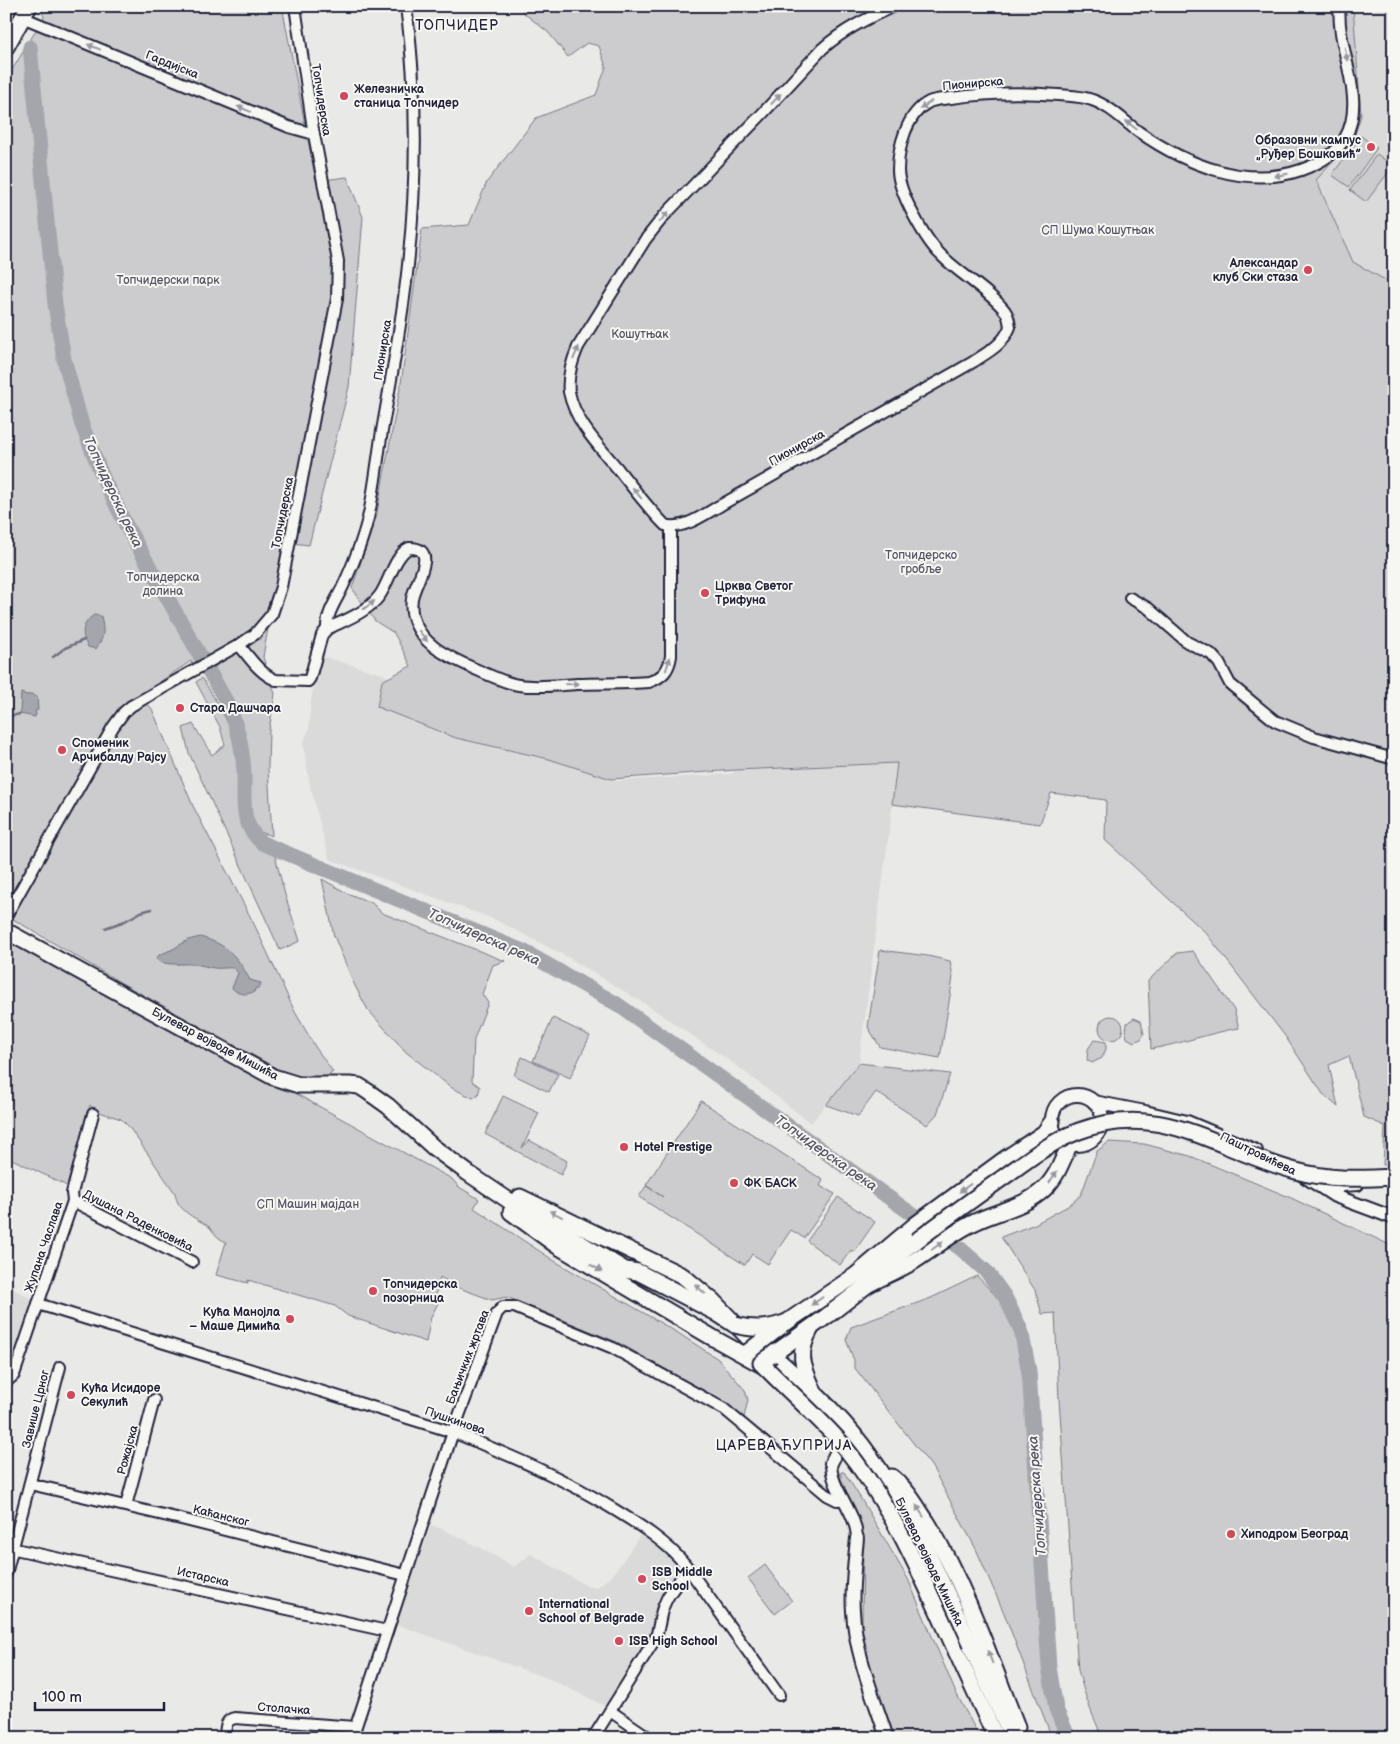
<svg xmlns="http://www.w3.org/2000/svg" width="1400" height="1744" font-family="'Balsamiq Sans',sans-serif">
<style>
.built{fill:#dadada}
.green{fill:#ccccce;stroke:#777784}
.water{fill:#a5a5ac;stroke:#71717f}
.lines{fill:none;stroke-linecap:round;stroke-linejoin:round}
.stream{stroke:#71717f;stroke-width:2.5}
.river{stroke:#a5a5ac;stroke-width:15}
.minor-casing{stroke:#22223b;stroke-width:14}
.tertiary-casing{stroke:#22223b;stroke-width:16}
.secondary-casing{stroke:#22223b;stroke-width:19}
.minor{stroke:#f6f6f2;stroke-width:10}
.tertiary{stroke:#f6f6f2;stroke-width:12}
.secondary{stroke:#f6f6f2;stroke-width:15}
.secondary-bridge-casing{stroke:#22223b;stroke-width:19;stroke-linecap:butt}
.secondary-bridge{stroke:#f6f6f2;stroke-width:15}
.oneway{fill:#9797a0}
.poi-dot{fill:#d1495b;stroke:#f6f6f2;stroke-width:2}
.labels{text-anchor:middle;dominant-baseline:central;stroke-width:4;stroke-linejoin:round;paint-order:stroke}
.street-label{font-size:12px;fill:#22223b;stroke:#f6f6f2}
.poi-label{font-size:12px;font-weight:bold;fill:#22223b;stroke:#f6f6f2;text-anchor:start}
.park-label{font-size:12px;fill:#555567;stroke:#f6f6f2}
.neighbourhood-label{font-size:14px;letter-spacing:1px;fill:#22223b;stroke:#f6f6f2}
.water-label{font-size:14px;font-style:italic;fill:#565668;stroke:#f6f6f2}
</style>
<rect width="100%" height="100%" fill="#e9e9e7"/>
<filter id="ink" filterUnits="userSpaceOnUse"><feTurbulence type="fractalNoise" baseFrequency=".02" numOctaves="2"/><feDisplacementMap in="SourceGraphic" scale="10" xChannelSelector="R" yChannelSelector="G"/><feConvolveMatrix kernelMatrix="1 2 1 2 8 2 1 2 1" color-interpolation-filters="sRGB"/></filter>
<g filter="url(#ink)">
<g class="built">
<polygon points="1353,6 1394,6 1394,285 1353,263 1316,180 1353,141 1361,115"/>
<polygon points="321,656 379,673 429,694 552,735 614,781 732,774 736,770 898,763 859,1063 811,1123 737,1066 647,1005 571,959 496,920 329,859 310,785 303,744 309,729 311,700"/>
<polygon points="6,1285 33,1300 6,1372"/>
<polygon points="6,1407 10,1429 14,1492 14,1514 11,1531 6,1531"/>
<polygon points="431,1525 442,1529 479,1547 514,1567 531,1554 589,1587 596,1587 612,1576 641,1534 680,1566 662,1599 650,1636 605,1706 550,1679 395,1624"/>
</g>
<g class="green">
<path d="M40,6H282L316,181L347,177L363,217L349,387L309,545L283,542L263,657L275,694L269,730L268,768L272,836L254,830L248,812L247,754L233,708L214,669L222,655L194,670L191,661L140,695L152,709L193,806L255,926L295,1012L316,1048L333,1072C319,1085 294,1075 278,1069L118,981L6,915V80L44,17Z"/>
<polygon points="518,6 1353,6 1361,115 1353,141 1316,180 1353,262 1394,285 1394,1165 1383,1165 1385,1126 1364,1117 1349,1056 1329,1065 1338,1107 1323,1094 1285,1036 1206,933 1105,840 1106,800 1051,793 1040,824 892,804 897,763 736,770 611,779 549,759 456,738 377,707 382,681 411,666 394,633 375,621 352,588 376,518 402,377 422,229 469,225 487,182 536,118 596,95 606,67 599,46 587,43 568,57 548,32 525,14"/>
<polygon points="1361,136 1377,148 1349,187 1332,175"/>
<polygon points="1377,154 1393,166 1366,202 1350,190"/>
<path d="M202,678C215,699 228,720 236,743C247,775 228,815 254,842C259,847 268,849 274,852L285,895L300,941L280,950L189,753L183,728L193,724L212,755L225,745L220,727L196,682Z"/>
<polygon points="322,879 347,893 372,903 382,913 505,961 493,965 482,994 488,1003 474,1039 472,1081 480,1087 478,1095 473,1098 452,1088 406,1052 368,1010 355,986 334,936"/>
<path d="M6,938L69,970L452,1179L459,1187L479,1199L474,1208L553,1260L678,1333L718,1359L745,1390L748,1400L743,1422L708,1393L619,1343L507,1297L492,1300L459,1288L440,1277L436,1295L438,1303L431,1317L426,1342L348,1316L335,1306L248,1280V1283L216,1275L226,1242C222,1240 218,1238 216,1235C213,1232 211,1228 208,1226C194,1217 177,1211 175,1193L129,1127L121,1119L96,1111L90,1105L67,1186L6,1156Z"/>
<polygon points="880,950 928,956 950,961 953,977 940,1058 880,1047 868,1027"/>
<path d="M1193,951L1234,1010L1239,1028C1209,1033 1180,1044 1151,1049L1148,981L1177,953Z"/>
<circle cx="1111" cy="1028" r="12"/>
<polygon points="553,1018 590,1036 570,1078 533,1061"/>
<polygon points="1134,1018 1141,1021 1144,1034 1141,1039 1134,1042 1127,1038 1126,1033 1127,1023"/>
<polygon points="1094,1040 1106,1042 1106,1049 1102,1058 1092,1063 1087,1060 1088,1049"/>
<polygon points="522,1057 558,1074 549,1092 514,1075"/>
<polygon points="859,1063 950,1074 937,1114 927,1125 876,1092 858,1116 826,1105"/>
<polygon points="503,1096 539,1113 522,1148 529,1140 567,1161 561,1175 485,1134"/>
<polygon points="701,1101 823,1180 820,1186 835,1194 804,1238 791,1230 768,1264 752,1254 745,1265 639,1197 646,1186 663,1197 646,1185"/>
<path d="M1109,1142L1144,1144L1190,1156L1289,1197L1394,1247V1738H1103C1092,1716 1084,1693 1078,1670L1059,1399L1055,1313L1042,1314L1035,1290L1001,1237L1035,1224L1068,1206L1081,1195L1097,1151Z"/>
<polygon points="838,1197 875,1222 854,1252 851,1250 840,1265 807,1241"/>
<polygon points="977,1276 1012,1313 1027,1403 1035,1536 1048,1694 1052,1710 1064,1738 1052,1738 1004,1613 976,1549 932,1467 854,1367 854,1360 846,1340 851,1327 931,1298"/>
<polygon points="841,1472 844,1472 861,1499 908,1579 955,1691 980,1738 939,1738 934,1734 890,1735 867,1655 862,1629 863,1539 852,1505 841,1479"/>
<polygon points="765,1565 792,1601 775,1614 748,1578"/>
</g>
<g class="water">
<path d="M94,615L101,616C104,632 105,635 96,649L88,647C80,634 82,623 94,615Z"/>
<polygon points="21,693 27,695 32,694 37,697 38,710 35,711 36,714 35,717 20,714"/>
<path d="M200,937C227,944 237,956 250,980L261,983L260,987L255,989L254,992C244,995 239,995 232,988L238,973L234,968C227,967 221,969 214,968C208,967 201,965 195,964C182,963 167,967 156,959L159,955L173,949L188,940Z"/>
</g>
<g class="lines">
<g class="stream">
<polyline points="53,657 65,648 84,640"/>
<polyline points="6,717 20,714"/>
<polyline points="105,928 125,921 141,912 152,909"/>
</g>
<path class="river" d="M30,47L55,304L64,359L82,425L104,480L127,527L230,708C233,719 238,730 240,741C242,752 244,765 244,776C245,804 239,822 262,843L525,952L617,1004L961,1249L987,1272L1005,1297L1021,1330L1029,1371L1049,1667L1056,1709L1069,1738"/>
<defs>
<g id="minor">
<path d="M894,6C868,18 843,30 822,49L763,113L664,216L645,240L578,347C572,361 567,376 569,392C575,422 599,446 618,469C633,488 648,508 665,525C683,531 706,513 721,505L973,362C988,352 1003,345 1010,327C1009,321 1009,316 1005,311C991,292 960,274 943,257C926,242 898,192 898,170C898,147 907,113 929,102C935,99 944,99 951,98C986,93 1023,92 1058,95C1070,96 1082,96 1092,100C1110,106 1124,121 1139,132C1185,164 1245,189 1301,170C1318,164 1336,155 1345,138C1368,97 1335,48 1340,6"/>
<polyline points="22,17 289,127 314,134"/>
<polyline points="1130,598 1148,608 1187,642 1211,654 1219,663 1230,684 1275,721 1314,737 1394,759"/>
<path d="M327,629C345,620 368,612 380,595C389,582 395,555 409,548C441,547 413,585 412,599C409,618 419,635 433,646C446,657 503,683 519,685C538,688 558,685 577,684C601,683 625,684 649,682C663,677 669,670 671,656V527"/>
<path d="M239,645C250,658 260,674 276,680L308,681L310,678L322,635L327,629C326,613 338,598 344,584C355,560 365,535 370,509C375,483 378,457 382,431C391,379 401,327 407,274C417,186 418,94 406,6"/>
<polyline points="6,916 113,727 124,712 131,706 239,645 255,634 272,614 281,587 337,299 338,261 313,129 295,6"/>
<polyline points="1328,1192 1343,1186 1358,1185"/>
<polyline points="73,1201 192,1262"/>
<path d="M38,1304L453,1432C509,1455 564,1478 615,1510C641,1526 665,1541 685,1564L779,1695"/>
<polyline points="6,1382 14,1375 73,1201 72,1193 93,1114"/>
<path d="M831,1463C831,1490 856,1510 857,1538"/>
<polyline points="30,1484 185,1520 405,1575"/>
<polyline points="126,1506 154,1400"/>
<polyline points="6,1547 387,1631"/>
<polyline points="6,1574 60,1367"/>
<polyline points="610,1711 650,1738"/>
<path d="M225,1738C226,1729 224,1720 235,1718L355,1727"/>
<polyline points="352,1738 453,1432 497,1313 503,1307 514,1307 613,1348 724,1409 827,1495 837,1500 843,1499"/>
<path d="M593,1738L655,1639C660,1628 659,1616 664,1605C669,1591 680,1580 689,1569"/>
</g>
<g id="tertiary">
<circle cx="1077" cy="1120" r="25"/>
<polyline points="1094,1102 1145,1112 1187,1122 1256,1151"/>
<polyline points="1298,1172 1335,1196 1394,1218"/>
<polyline points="831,1463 836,1453 846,1443"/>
<path d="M857,1538C855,1562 851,1587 853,1611C855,1653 874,1698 887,1738"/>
</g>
<g id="secondary">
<polyline points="6,47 29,6"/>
<polyline points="6,931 273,1077 299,1085 350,1085 359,1086 367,1091 388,1106 433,1147 468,1173 508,1200 625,1270 638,1272 715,1312 735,1325"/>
<polyline points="520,1197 683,1276 713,1301 764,1354"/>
<polyline points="511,1212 556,1245 715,1339 771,1370"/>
<polyline points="876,1267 886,1262 916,1241"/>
<path d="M867,1285C882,1277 899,1270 914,1261C935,1248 953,1232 975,1222C997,1211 1025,1207 1044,1189C1057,1177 1063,1159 1070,1143"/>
<polyline points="787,1322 856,1275 915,1225 1005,1159 1044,1133 1052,1122"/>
<path d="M811,1328C797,1353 802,1365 813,1389"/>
<path d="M762,1346C797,1377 833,1407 862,1445C929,1533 964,1639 1013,1738"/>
<polyline points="772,1355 827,1316 867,1285 872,1278"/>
<path d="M892,1477C907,1489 916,1506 927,1522C966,1586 990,1658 1017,1727"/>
<polyline points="956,1651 996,1738"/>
</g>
</defs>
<use href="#minor" class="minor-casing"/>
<use href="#tertiary" class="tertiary-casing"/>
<use href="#secondary" class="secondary-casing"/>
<use href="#minor" class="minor"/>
<use href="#tertiary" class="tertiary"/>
<use href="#secondary" class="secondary"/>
<defs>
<g id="secondary-bridge">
<path d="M916,1241C944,1220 973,1199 1001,1179C1026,1161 1050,1142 1079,1131C1164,1100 1218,1151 1296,1171C1328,1180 1361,1179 1394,1177"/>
<path d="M735,1325C754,1330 769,1329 787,1322"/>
<polyline points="748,1352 780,1327"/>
<path d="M772,1355L761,1363C788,1391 817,1415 842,1444C893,1506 923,1579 956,1651"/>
</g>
</defs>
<use href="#secondary-bridge" class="secondary-bridge-casing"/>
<use href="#secondary-bridge" class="secondary-bridge"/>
</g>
<defs><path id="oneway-solid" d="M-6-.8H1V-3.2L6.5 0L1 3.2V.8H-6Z" transform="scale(1.25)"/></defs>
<g class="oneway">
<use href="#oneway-solid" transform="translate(94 47) rotate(-158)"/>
<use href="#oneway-solid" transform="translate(1346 54) rotate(79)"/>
<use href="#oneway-solid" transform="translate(776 99) rotate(-47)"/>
<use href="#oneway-solid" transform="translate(926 105) rotate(144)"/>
<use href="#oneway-solid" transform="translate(244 109) rotate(-158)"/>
<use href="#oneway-solid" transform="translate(1131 125) rotate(-143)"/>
<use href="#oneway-solid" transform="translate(1281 175) rotate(170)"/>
<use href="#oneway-solid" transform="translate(664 217) rotate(-49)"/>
<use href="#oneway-solid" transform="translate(576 353) rotate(-66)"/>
<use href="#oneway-solid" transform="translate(637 493) rotate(-129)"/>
<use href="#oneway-solid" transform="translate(369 605) rotate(-37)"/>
<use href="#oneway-solid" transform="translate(423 636) rotate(52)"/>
<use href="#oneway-solid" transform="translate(668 664) rotate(-72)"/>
<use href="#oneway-solid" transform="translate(572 684) rotate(-2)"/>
<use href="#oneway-solid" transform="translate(1053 1177) rotate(-57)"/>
<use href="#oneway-solid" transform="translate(965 1188) rotate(144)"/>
<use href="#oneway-solid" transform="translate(556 1214) rotate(-154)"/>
<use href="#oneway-solid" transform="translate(937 1246) rotate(-35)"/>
<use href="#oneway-solid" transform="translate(596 1268) rotate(31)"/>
<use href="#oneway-solid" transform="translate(700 1289) rotate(-139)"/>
<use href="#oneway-solid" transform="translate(817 1301) rotate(145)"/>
<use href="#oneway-solid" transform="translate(920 1511) rotate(-123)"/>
<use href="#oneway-solid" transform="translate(990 1657) rotate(-111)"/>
</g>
</g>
<g class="poi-dot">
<circle cx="344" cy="96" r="5"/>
<circle cx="1371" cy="147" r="5"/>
<circle cx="1308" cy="270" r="5"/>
<circle cx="705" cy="593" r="5"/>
<circle cx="180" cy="708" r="5"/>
<circle cx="62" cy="750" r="5"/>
<circle cx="624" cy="1147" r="5"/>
<circle cx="734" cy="1183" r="5"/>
<circle cx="373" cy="1291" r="5"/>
<circle cx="290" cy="1319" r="5"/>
<circle cx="71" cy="1395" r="5"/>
<circle cx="1231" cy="1534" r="5"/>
<circle cx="642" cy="1579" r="5"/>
<circle cx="529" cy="1611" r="5"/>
<circle cx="619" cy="1641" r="5"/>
</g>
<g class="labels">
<g class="street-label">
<text transform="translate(172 65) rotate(22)">Гардијска</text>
<text transform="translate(973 84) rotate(-5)">Пионирска</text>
<text transform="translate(321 100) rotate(81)">Топчидерска</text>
<text transform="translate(383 350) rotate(-81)">Пионирска</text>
<text transform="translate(797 448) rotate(-29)">Пионирска</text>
<text transform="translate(283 513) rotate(-79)">Топчидерска</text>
<text transform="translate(215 1044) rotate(28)">Булевар војводе Мишића</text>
<text transform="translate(1258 1154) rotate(26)">Паштровићева</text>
<text transform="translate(138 1221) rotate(27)">Душана Раденковића</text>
<text transform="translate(44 1247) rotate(-71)">Жупана Часлава</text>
<text transform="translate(468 1357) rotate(-69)">Бањичких жртава</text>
<text transform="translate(36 1409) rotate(-76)">Завише Црног</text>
<text transform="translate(455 1421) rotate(19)">Пушкинова</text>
<text transform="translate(128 1450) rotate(-75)">Рожајска</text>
<text transform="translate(221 1516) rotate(14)">Каћанског</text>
<text transform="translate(929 1562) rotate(64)">Булевар војводе Мишића</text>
<text transform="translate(203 1577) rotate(13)">Истарска</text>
<text transform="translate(284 1709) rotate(4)">Столачка</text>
</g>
<g class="poi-label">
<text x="354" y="89">Железничка<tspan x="354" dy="14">станица Топчидер</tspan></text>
<text x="1361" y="140" text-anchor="end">Образовни кампус<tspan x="1361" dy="14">„Руђер Бошковић”</tspan></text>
<text x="1298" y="263" text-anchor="end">Александар<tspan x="1298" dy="14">клуб Ски стаза</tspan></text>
<text x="715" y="586">Црква Светог<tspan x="715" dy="14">Трифуна</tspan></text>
<text x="190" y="708">Стара Дашчара</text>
<text x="72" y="743">Споменик<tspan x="72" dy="14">Арчибалду Рајсу</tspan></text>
<text x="634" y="1147">Hotel Prestige</text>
<text x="744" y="1183">ФК БАСК</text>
<text x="383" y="1284">Топчидерска<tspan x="383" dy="14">позорница</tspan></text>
<text x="280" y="1312" text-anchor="end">Кућа Манојла<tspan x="280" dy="14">– Маше Димића</tspan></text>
<text x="81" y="1388">Кућа Исидоре<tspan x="81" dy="14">Секулић</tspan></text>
<text x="1241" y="1534">Хиподром Београд</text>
<text x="652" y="1572">ISB Middle<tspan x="652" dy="14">School</tspan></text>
<text x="539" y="1604">International<tspan x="539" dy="14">School of Belgrade</tspan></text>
<text x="629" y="1641">ISB High School</text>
</g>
<g class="park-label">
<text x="1098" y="230">СП Шума Кошутњак</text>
<text x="168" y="280">Топчидерски парк</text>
<text x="640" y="334">Кошутњак</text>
<text x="921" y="555">Топчидерско<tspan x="921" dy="14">гробље</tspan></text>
<text x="163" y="577">Топчидерска<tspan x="163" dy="14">долина</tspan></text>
<text x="308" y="1204">СП Машин мајдан</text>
</g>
<g class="neighbourhood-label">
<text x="457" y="25">ТОПЧИДЕР</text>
<text x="784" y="1445">ЦАРЕВА ЋУПРИЈА</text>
</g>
<g class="water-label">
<text transform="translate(113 492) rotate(65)">Топчидерска река</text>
<text transform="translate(484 937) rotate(24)">Топчидерска река</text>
<text transform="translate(826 1153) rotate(35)">Топчидерска река</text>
<text transform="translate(1037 1496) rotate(-94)">Топчидерска река</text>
</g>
</g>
<rect width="1400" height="1744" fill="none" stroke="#f6f6f2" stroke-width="25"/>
<rect x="12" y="12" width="1375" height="1719" fill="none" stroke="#22223b" stroke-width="2" filter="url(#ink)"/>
<path d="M35 1702v8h129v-8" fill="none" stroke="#22223b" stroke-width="2.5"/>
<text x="42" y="1702" font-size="15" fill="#22223b" stroke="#f6f6f2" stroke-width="4" paint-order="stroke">100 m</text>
</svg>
